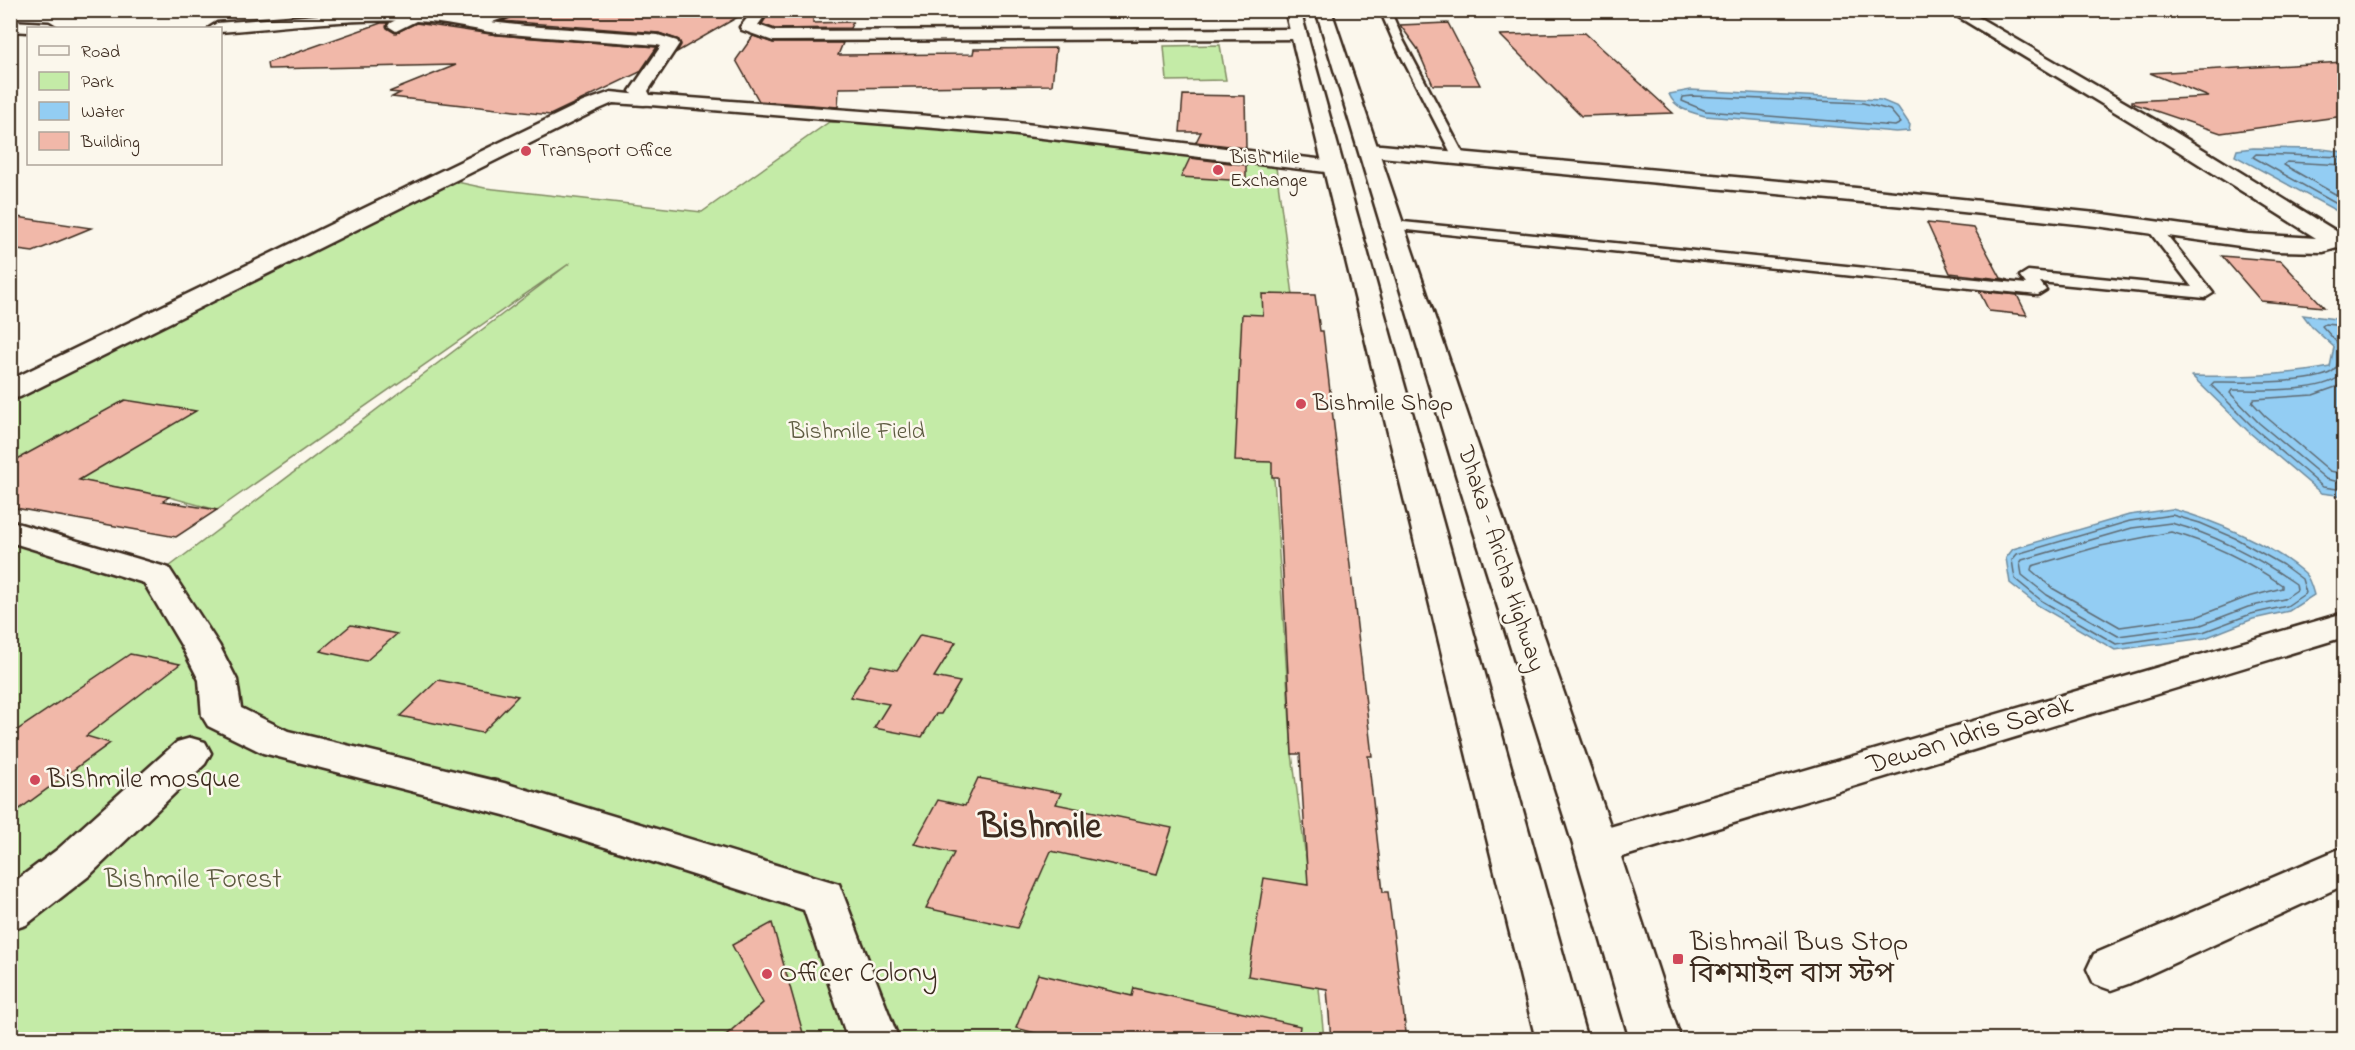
<svg xmlns="http://www.w3.org/2000/svg" width="2355" height="1050" font-family="'Indie Flower','Noto Sans Bengali',sans-serif">
<style>
.green{fill:#c4eba7;stroke:#808a62;stroke-width:1.5}
.water{fill:#93cdf3;stroke:#708c9e;stroke-width:1.5}
.lines{fill:none;stroke-linecap:round;stroke-linejoin:round}
.shore{stroke:#5e6b73;stroke-width:1.5}
.building{fill:#f1b8a9;stroke:#3b2a1e;stroke-width:1.5}
.lane-casing{stroke:#3b2a1e;stroke-width:5}
.street-casing{stroke:#3b2a1e;stroke-width:5}
.secondary-casing{stroke:#3b2a1e;stroke-width:5}
.highway-casing{stroke:#3b2a1e;stroke-width:5}
.lane{fill:#fbf7ec;fill-rule:evenodd}
.street{fill:#fbf7ec;fill-rule:evenodd}
.secondary{fill:#fbf7ec;fill-rule:evenodd}
.highway{fill:#fbf7ec;fill-rule:evenodd}
.poi-dot{fill:#d1495b;stroke:#fbf7ec;stroke-width:2}
.labels{text-anchor:middle;dominant-baseline:central;stroke-width:5;stroke-linejoin:round;paint-order:stroke}
.far-poi-label{font-size:20px;fill:#3b2a1e;stroke:#fbf7ec;text-anchor:start}
.poi-label{font-size:24px;fill:#3b2a1e;stroke:#fbf7ec;text-anchor:start}
.park-label{font-size:24px;fill:#5d5a40;stroke:#fbf7ec}
.street-label{font-size:24px;fill:#3b2a1e;stroke:#fbf7ec}
.near-street-label{font-size:28px;fill:#3b2a1e;stroke:#fbf7ec}
.near-poi-label{font-size:28px;fill:#3b2a1e;stroke:#fbf7ec;text-anchor:start}
.near-park-label{font-size:28px;fill:#5d5a40;stroke:#fbf7ec}
.near-district-label{font-size:36px;font-weight:bold;fill:#3b2a1e;stroke:#fbf7ec}
</style>
<rect width="100%" height="100%" fill="#fbf7ec"/>
<filter id="ink" filterUnits="userSpaceOnUse"><feTurbulence type="fractalNoise" baseFrequency=".0167" numOctaves="2"/><feDisplacementMap in="SourceGraphic" scale="12" xChannelSelector="R" yChannelSelector="G"/><feConvolveMatrix kernelMatrix="1 2 1 2 8 2 1 2 1" color-interpolation-filters="sRGB"/></filter>
<g filter="url(#ink)">
<g class="green">
<polygon points="1220,45 1226,80 1167,81 1164,46"/>
<polygon points="829,122 1009,128 1275,160 1293,295 1264,324 1292,754 1307,866 1324,1039 805,1039 763,1003 736,1026 729,1039 11,1039 10,816 109,744 34,719 11,735 11,531 157,576 570,263 217,510 169,497 11,467 11,391 443,179 485,188 702,212"/>
</g>
<g class="water">
<path d="M1691,90L1881,100L1898,107L1910,125L1909,131L1896,132L1705,116C1690,112 1675,109 1669,94Z"/>
<polygon points="2253,148 2322,149 2344,152 2344,215 2235,156 2237,150"/>
<path d="M2303,315L2344,320V496L2321,493L2250,433L2192,376C2238,377 2284,376 2330,367L2334,347L2312,327Z"/>
<path d="M2172,509C2211,519 2275,546 2305,574C2310,579 2312,588 2314,595L2289,611L2253,619L2205,638L2115,650L2039,606L2010,583L2006,558L2013,549L2129,515Z"/>
</g>
<g class="lines">
<g class="shore">
<polygon points="1692,96 1863,103 1890,110 1901,123 1895,126 1706,111 1682,101 1683,97"/>
<polyline points="2344,157 2256,154 2253,157 2344,208"/>
<polyline points="2344,165 2287,162 2284,165 2344,199"/>
<path d="M2344,326L2325,324L2322,326L2340,346C2339,353 2340,363 2335,369C2323,385 2235,382 2214,382L2211,385L2254,428L2323,487L2344,490"/>
<path d="M2344,363L2340,376C2321,393 2257,390 2232,390L2230,393L2259,423L2326,479L2344,483"/>
<polyline points="2344,384 2313,395 2254,399 2252,402 2265,416 2330,471 2344,474"/>
<polygon points="2172,515 2200,523 2235,538 2283,565 2302,579 2306,593 2287,606 2251,614 2203,632 2116,644 2042,601 2015,579 2012,560 2017,554 2130,521"/>
<path d="M2171,523C2217,535 2257,557 2296,584L2297,590L2284,599L2248,607L2201,625L2118,636L2047,595L2022,575L2020,563L2022,560L2132,528Z"/>
<path d="M2171,532C2211,543 2248,561 2282,585V588L2245,598L2199,616L2120,627L2052,588L2031,570L2032,566L2101,546Z"/>
</g>
</g>
<g class="building">
<polygon points="521,10 750,10 677,52 681,45 679,40 659,33 502,21 518,15"/>
<polygon points="771,10 813,10 813,23 853,22 850,28 775,29 762,24"/>
<polygon points="381,23 387,23 387,28 395,33 416,23 497,35 657,47 640,72 550,115 392,97 400,93 389,92 456,65 268,69 267,63"/>
<polygon points="1448,23 1480,85 1433,85 1417,48 1400,25"/>
<polygon points="1585,33 1673,113 1581,116 1500,35"/>
<polygon points="753,36 773,43 843,43 838,55 973,54 974,49 1056,48 1052,85 839,88 838,107 759,101 736,60"/>
<polygon points="2344,62 2344,116 2221,133 2132,103 2132,101 2209,97 2150,73"/>
<polygon points="1183,95 1245,96 1246,148 1196,142 1201,132 1180,132"/>
<polygon points="1190,158 1246,165 1246,181 1181,177"/>
<polygon points="10,216 91,228 33,252 10,249"/>
<polygon points="1927,223 1974,228 2001,278 2009,280 1950,273"/>
<polygon points="2222,256 2281,261 2324,307 2261,301"/>
<polygon points="1979,291 2017,295 2027,315 1989,311"/>
<polygon points="1262,294 1315,295 1320,331 1323,331 1372,756 1368,756 1383,892 1388,892 1407,1040 1331,1040 1327,989 1248,976 1264,878 1308,885 1300,754 1292,754 1278,477 1272,477 1272,462 1235,461 1242,314 1263,315"/>
<polygon points="125,400 196,411 79,480 169,497 163,501 217,510 176,537 10,507 10,463"/>
<polygon points="351,625 397,634 366,661 320,651"/>
<polygon points="920,635 956,642 934,677 960,682 941,714 936,714 922,737 874,728 889,704 850,697 871,665 897,670"/>
<polygon points="130,654 180,664 86,736 110,743 10,816 10,735"/>
<polygon points="438,680 518,696 482,733 400,716"/>
<polygon points="978,778 1061,793 1056,804 1172,828 1157,874 1051,851 1017,928 926,908 954,853 914,844 938,800 965,806"/>
<polygon points="772,923 805,1040 720,1040 763,1003 732,945"/>
<polygon points="1038,974 1132,996 1134,988 1300,1026 1298,1040 1062,1040 1016,1028"/>
</g>
<g class="lines">
<defs>
<g id="lane">
<polygon points="1380,10 1390,10 1403,40 1465,157 1464,160 1454,160 1453,157 1393,40"/>
<polygon points="1393,221 2026,284 2020,276 2028,271 2192,287 2146,227 2153,223 2158,224 2213,293 2205,298 2040,282 2046,290 2038,295 1388,228 1386,225"/>
</g>
<g id="street">
<polygon points="496,10 519,10 517,13 476,28 468,23 470,20"/>
<polygon points="754,10 769,10 758,25 775,31 1299,29 1307,34 1299,39 773,41 742,30 740,27"/>
<polygon points="415,11 420,13 423,16 420,19 396,31 388,26 390,23"/>
<polygon points="611,92 650,96 653,100 650,104 644,105 613,103 597,110 20,397 10,399 10,380 583,102"/>
<polygon points="10,521 169,568 219,645 237,680 241,708 288,731 504,783 839,884 899,1040 848,1040 804,910 504,815 263,753 208,726 202,716 199,680 181,645 144,583 10,542"/>
<polygon points="191,738 205,742 211,753 205,764 90,875 26,925 10,930 10,885 58,849 177,742"/>
<polygon points="2344,847 2344,885 2128,984 2111,990 2094,984 2087,969 2094,954"/>
</g>
<g id="secondary">
<path d="M380,10L449,13L490,22L526,26L658,35L677,41L679,44L648,91L650,95L1009,122L1334,161L1341,163L1344,167L1341,171L1334,173L1009,134L638,104L630,91L661,46L657,45C603,41 550,38 497,33C470,29 445,22 416,21C351,18 285,27 220,32V28H209L217,23Z"/>
<polygon points="1947,10 1966,10 2162,124 2344,236 2344,246 2323,252 2276,251 2096,226 1925,208 1370,156 1363,154 1360,150 1363,146 1370,144 1856,188 2096,213 2248,234 2316,238 2148,132"/>
<polygon points="10,21 49,23 57,28 28,28 28,32 10,31"/>
<polygon points="2344,613 2344,637 1596,865 1580,860 1574,848 1580,836 1596,831"/>
</g>
<g id="highway">
<polygon points="1285,10 1300,10 1587,1040 1536,1040"/>
<polygon points="1316,10 1331,10 1489,478 1618,848 1681,1040 1630,1040 1574,848 1457,478"/>
</g>
</defs>
<use href="#lane" class="lane-casing"/>
<use href="#street" class="street-casing"/>
<use href="#secondary" class="secondary-casing"/>
<use href="#highway" class="highway-casing"/>
<use href="#lane" class="lane"/>
<use href="#street" class="street"/>
<use href="#secondary" class="secondary"/>
<use href="#highway" class="highway"/>
</g>
</g>
<g class="poi-dot">
<circle cx="526" cy="151" r="6"/>
<circle cx="1218" cy="170" r="6"/>
<circle cx="1301" cy="404" r="6"/>
<circle cx="35" cy="780" r="6"/>
<rect x="1672" y="953" width="12" height="12" rx="3"/>
<circle cx="767" cy="974" r="6"/>
</g>
<g class="labels">
<g class="far-poi-label">
<text x="538" y="151">Transport Office</text>
<text x="1230" y="158">Bish Mile<tspan x="1230" dy="23">Exchange</tspan></text>
</g>
<g class="poi-label">
<text x="1313" y="404">Bishmile Shop</text>
</g>
<g class="park-label">
<text x="857" y="432">Bishmile Field</text>
</g>
<g class="street-label">
<text transform="translate(1500 559) rotate(72)">Dhaka - Aricha Highway</text>
</g>
<g class="near-street-label">
<text transform="translate(1970 736) rotate(-17)">Dewan Idris Sarak</text>
</g>
<g class="near-poi-label">
<text x="47" y="780">Bishmile mosque</text>
<text x="1690" y="943">Bishmail Bus Stop<tspan x="1690" dy="32">বিশমাইল বাস স্টপ</tspan></text>
<text x="779" y="974">Officer Colony</text>
</g>
<g class="near-park-label">
<text x="193" y="880">Bishmile Forest</text>
</g>
<g class="near-district-label">
<text x="1040" y="828">Bishmile</text>
</g>
</g>
<rect width="2355" height="1050" fill="none" stroke="#fbf7ec" stroke-width="36"/>
<rect x="18" y="18" width="2319" height="1014" fill="none" stroke="#3b2a1e" stroke-width="2" filter="url(#ink)"/>
<rect x="27" y="27" width="195" height="138" fill="#fbf7ec" stroke="#aea59a" stroke-width="1.5"/>
<rect x="39" y="46" width="30" height="9" fill="#fbf7ec" stroke="#aea59a" stroke-width="1.5"/>
<text x="81" y="57" font-size="18" fill="#3b2a1e">Road</text>
<rect x="39" y="72" width="30" height="18" fill="#c4eba7" stroke="#aea59a" stroke-width="1.5"/>
<text x="81" y="87" font-size="18" fill="#3b2a1e">Park</text>
<rect x="39" y="102" width="30" height="18" fill="#93cdf3" stroke="#aea59a" stroke-width="1.5"/>
<text x="81" y="117" font-size="18" fill="#3b2a1e">Water</text>
<rect x="39" y="132" width="30" height="18" fill="#f1b8a9" stroke="#aea59a" stroke-width="1.5"/>
<text x="81" y="147" font-size="18" fill="#3b2a1e">Building</text>
</svg>
